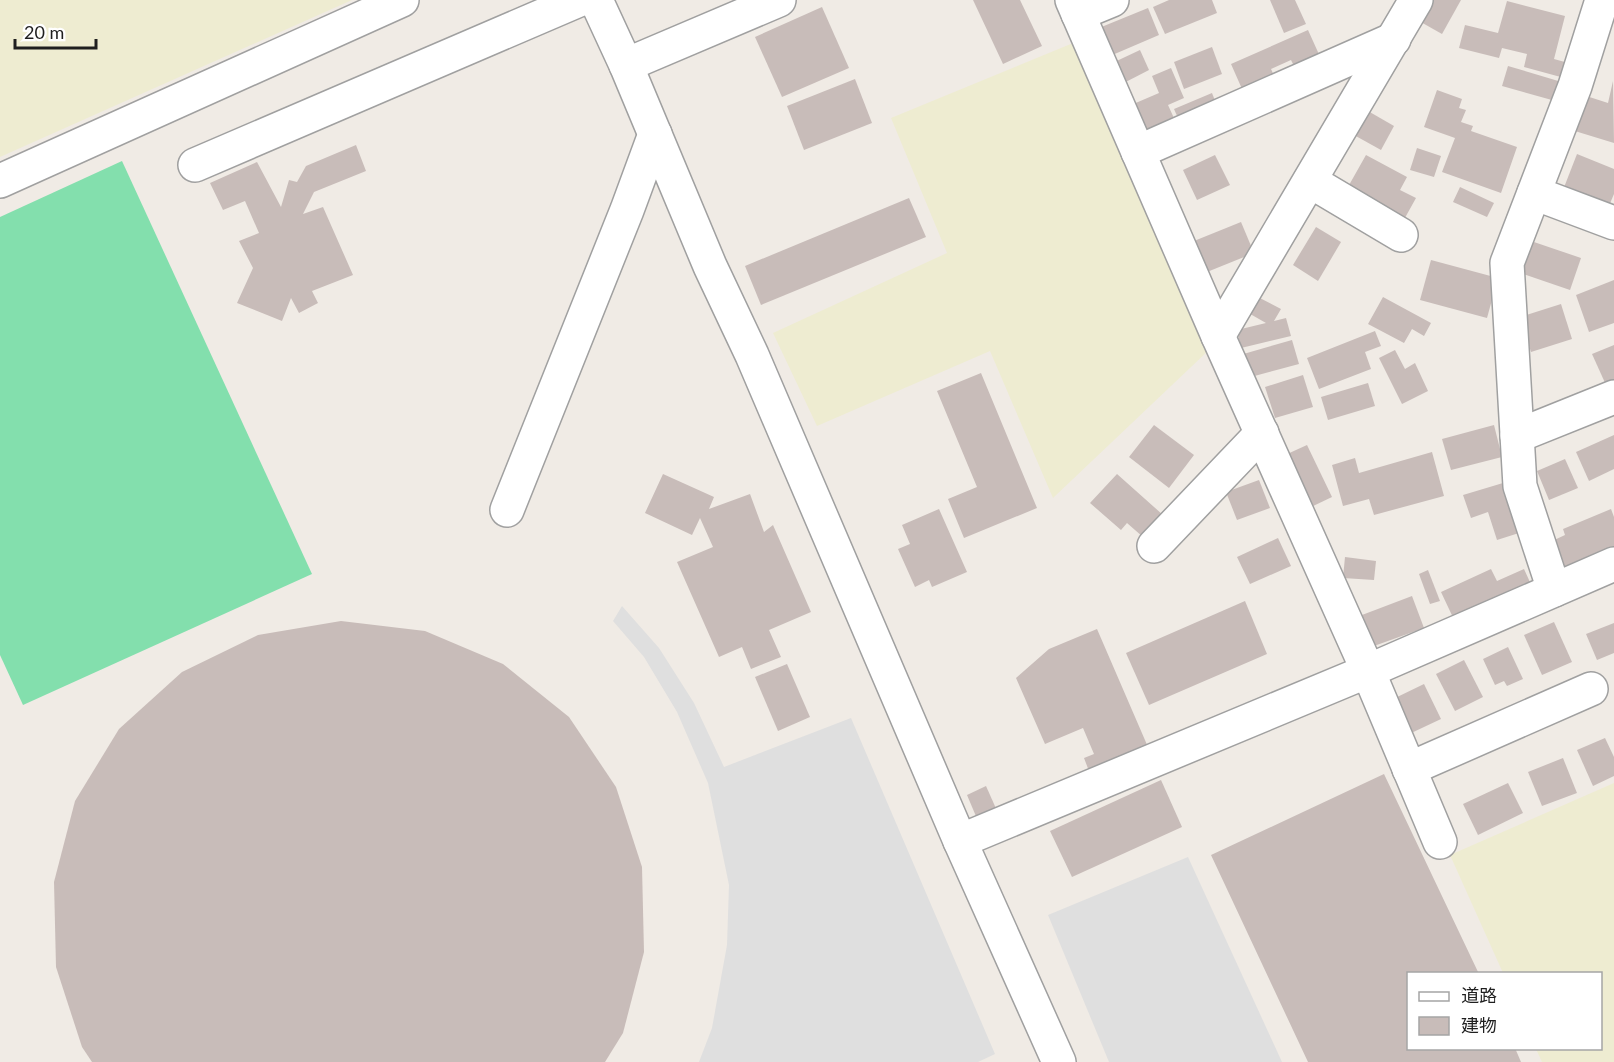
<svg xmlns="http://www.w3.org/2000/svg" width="1614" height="1062" font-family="Lato,'Noto Sans JP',sans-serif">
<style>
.farmland{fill:#eeecd1}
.pitch{fill:#83dfad}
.parking{fill:#dfdfdf}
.building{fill:#c8bcb9}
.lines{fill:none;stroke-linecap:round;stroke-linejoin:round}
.minor-casing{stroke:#a0a0a0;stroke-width:36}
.minor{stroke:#fff;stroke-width:33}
</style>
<rect width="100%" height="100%" fill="#f0ebe5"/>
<g class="farmland">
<polygon points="0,0 352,0 0,157"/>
<polygon points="1078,41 1210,349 1053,498 990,351 817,426 773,333 947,253 891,118"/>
<polygon points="1614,783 1614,1062 1542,1062 1536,1049 1600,1048 1600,974 1503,973 1450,855"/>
</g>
<polygon class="pitch" points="122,161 312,574 23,705 0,655 0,217"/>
<g class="parking">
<polygon points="622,606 659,648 694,703 724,767 851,718 995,1054 978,1062 699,1062 712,1028 727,945 729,885 708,783 677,712 644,657 613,621"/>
<polygon points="1188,857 1282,1062 1109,1062 1048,915"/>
</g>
<g class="building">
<polygon points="973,0 1020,0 1042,46 1003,64"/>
<polygon points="1169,0 1212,0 1217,13 1165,34 1153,7"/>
<polygon points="1270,0 1295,0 1306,24 1284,33"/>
<polygon points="1431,0 1461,0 1442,34 1419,21"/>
<polygon points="1507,1 1565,16 1554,59 1572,64 1568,79 1524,67 1527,54 1502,48 1499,58 1459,48 1465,25 1498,33"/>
<polygon points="822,7 849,68 782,97 755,37"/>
<polygon points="1148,8 1159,35 1110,56 1099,28"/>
<polygon points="1308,30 1322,61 1297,72 1291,60 1271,69 1278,84 1246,98 1231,64"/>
<polygon points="1212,47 1222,74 1184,89 1174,62"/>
<polygon points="1140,50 1149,70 1116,87 1106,66"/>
<polygon points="1508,66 1565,83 1559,102 1502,86"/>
<polygon points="1171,68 1184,98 1168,105 1178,127 1140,144 1124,108 1159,93 1152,76"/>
<polygon points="855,79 872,123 804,150 787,106"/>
<polygon points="1613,81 1614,143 1565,128 1577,93 1608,103"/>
<polygon points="1437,90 1462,99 1459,108 1466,110 1461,122 1473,126 1471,131 1517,147 1501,193 1442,172 1455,138 1424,127"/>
<polygon points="1212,93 1219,111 1182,127 1174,109"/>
<polygon points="1368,111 1394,126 1381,150 1354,135"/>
<polygon points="356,145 366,171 314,192 303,214 323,207 353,275 312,291 318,303 299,313 291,298 282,321 237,303 253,268 239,241 259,233 245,201 223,210 210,183 257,162 281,207 289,180 297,182 306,166"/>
<polygon points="1417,148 1441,156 1434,177 1410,170"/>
<polygon points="1577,154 1614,169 1614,194 1608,208 1563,190"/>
<polygon points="1215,155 1230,185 1197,200 1183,170"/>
<polygon points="1366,155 1407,177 1400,190 1416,198 1401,225 1344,194"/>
<polygon points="1460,187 1494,203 1487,217 1453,202"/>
<polygon points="909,198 926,237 761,305 745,266"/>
<polygon points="1241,222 1254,253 1207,272 1194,241"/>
<polygon points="1316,227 1341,242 1318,281 1293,265"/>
<polygon points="1531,241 1581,258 1570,290 1520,273"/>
<polygon points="1431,260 1498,278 1487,318 1420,300"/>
<polygon points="1614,280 1614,323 1589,332 1576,295"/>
<polygon points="1254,295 1281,309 1274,321 1286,318 1291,336 1241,348 1237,330 1266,323 1245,311"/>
<polygon points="1383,297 1431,323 1424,336 1412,329 1404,343 1368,324"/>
<polygon points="1561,304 1572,339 1531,352 1520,317"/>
<polygon points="1375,331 1381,346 1365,352 1371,369 1319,389 1307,358"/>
<polygon points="1292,340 1299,364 1247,378 1240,355"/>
<polygon points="1614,345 1614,382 1606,385 1592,354"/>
<polygon points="1395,350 1405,369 1415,363 1428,391 1402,404 1379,358"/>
<polygon points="981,373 1037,508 964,538 948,499 977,487 937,391"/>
<polygon points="1303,375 1313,407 1275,418 1265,387"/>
<polygon points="1368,383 1375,406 1328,420 1321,397"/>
<polygon points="1154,425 1194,455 1169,488 1129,457"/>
<polygon points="1494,425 1502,457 1451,470 1442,439"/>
<polygon points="1614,435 1614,469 1589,481 1576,452"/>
<polygon points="1307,445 1332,497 1309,508 1285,455"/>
<polygon points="1432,452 1444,496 1374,515 1369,499 1343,506 1332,465 1355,458 1359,473"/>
<polygon points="1565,459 1578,488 1549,500 1537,471"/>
<polygon points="663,474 714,497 709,509 750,494 764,532 773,525 811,612 769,630 781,657 751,669 742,647 719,657 677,562 713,547 700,518 692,535 645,513"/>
<polygon points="1117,474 1163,515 1143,537 1127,523 1121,530 1090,503"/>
<polygon points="1259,480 1270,508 1237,520 1226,492"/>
<polygon points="1503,483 1519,533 1497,540 1488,512 1471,518 1463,495"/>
<polygon points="939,509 967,572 932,587 929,580 915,587 898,549 910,544 902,525"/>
<polygon points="1611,509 1614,517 1614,555 1564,576 1550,542 1565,535 1563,529"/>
<polygon points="1278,538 1291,566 1250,584 1237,557"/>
<polygon points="1345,557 1376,561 1374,580 1343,578"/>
<polygon points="1491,569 1497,581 1524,569 1534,591 1457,626 1441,592"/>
<polygon points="1428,570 1440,601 1430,604 1419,574"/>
<polygon points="1412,596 1424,628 1374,646 1362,615"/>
<polygon points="1245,601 1267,654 1149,705 1126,653"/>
<polygon points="341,621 425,631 503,664 569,717 616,787 642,867 644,952 623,1033 605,1062 92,1062 82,1047 56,967 54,882 75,801 119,729 182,672 258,635"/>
<polygon points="1554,622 1572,662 1542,675 1524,635"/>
<polygon points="1614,623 1614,653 1597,660 1586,634"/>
<polygon points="1097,629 1151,754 1092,779 1084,758 1094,754 1083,728 1045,744 1016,678 1049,649"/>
<polygon points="1508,647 1523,679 1507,686 1504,681 1495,685 1483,659"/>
<polygon points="1464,660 1483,697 1455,711 1436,674"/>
<polygon points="787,664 810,717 778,731 755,677"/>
<polygon points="1424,684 1441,719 1407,735 1391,700"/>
<polygon points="1605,738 1614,757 1614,776 1593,786 1577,750"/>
<polygon points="1563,758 1577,793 1542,806 1528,772"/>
<polygon points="1384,774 1479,974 1408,974 1408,1048 1515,1048 1521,1062 1308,1062 1211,855"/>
<polygon points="1161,780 1182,827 1072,877 1050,831"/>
<polygon points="1508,783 1523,813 1478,835 1463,804"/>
<polygon points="986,786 998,813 978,821 967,795"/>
</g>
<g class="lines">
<defs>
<g id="minor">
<polyline points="596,0 626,65 710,266 752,355 960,841 1059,1062"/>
<polyline points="1072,0 1218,336 1368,671 1440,842"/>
<polyline points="1078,14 1112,0"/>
<polyline points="626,65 779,0"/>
<polyline points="1138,152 1394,39"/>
<polyline points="195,165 579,0"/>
<polyline points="0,181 402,0"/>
<polyline points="1310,181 1401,235"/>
<polyline points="1534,193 1614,223"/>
<polyline points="1218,336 1416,0"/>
<polyline points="1517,436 1614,397"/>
<polyline points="507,510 627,210 655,134"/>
<polyline points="1154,546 1262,433"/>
<polyline points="1554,590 1520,486 1507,263 1575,86 1602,0"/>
<polyline points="1409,769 1591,689"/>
<polyline points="960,841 1368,671 1614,564"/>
</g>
</defs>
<use href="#minor" class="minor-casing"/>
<use href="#minor" class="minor"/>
</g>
<rect x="1407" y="972" width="195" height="78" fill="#ffffff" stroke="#a5a5a5" stroke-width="1.5"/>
<rect x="1419" y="992" width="30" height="9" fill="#ffffff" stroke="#a5a5a5" stroke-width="1.5"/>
<text x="1461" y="1002" font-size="18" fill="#1f1f1f">道路</text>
<rect x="1419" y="1017" width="30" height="18" fill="#c8bcb9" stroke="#a5a5a5" stroke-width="1.5"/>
<text x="1461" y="1032" font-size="18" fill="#1f1f1f">建物</text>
<path d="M15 39v9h81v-9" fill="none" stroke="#1f1f1f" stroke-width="3"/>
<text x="24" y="39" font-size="18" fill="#1f1f1f" stroke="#ffffff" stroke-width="4.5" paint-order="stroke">20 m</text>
</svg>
